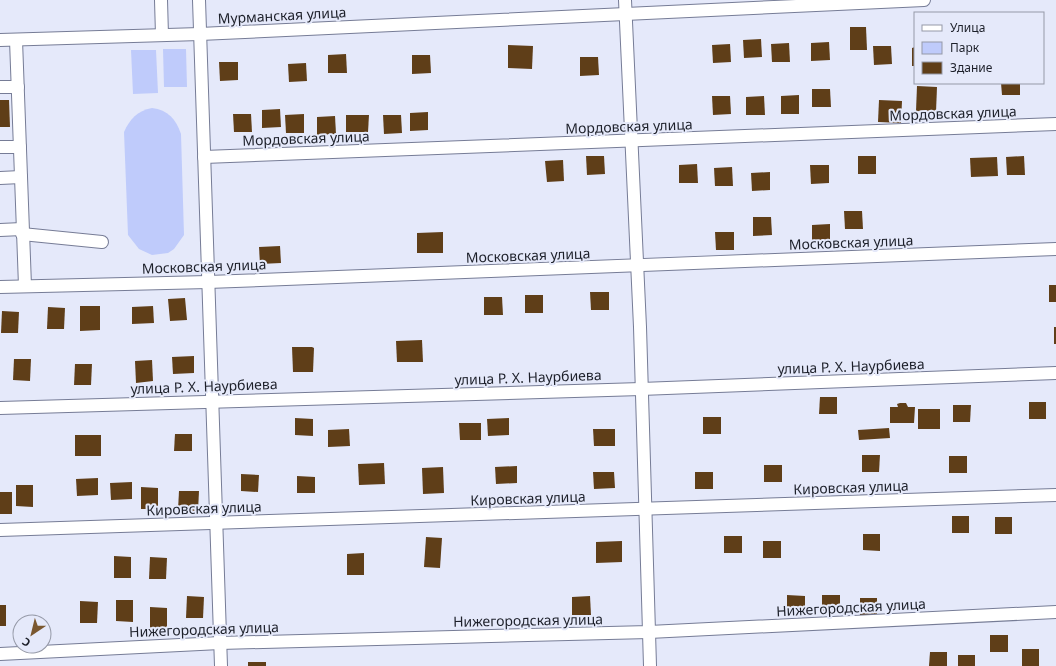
<svg xmlns="http://www.w3.org/2000/svg" width="1056" height="666" font-family="'Noto Sans',sans-serif">
<style>
.green{fill:#bfcbfb}
.building{fill:#5f3e18}
.lines{fill:none;stroke-linecap:round;stroke-linejoin:round}
.minor-casing{stroke:#767c96;stroke-width:14}
.minor{stroke:#fff;stroke-width:12}
.labels{text-anchor:middle;dominant-baseline:central;stroke-width:4;stroke-linejoin:round;paint-order:stroke}
.street-label{font-size:14px;fill:#1d202a;stroke:#e5e9fa}
</style>
<rect width="100%" height="100%" fill="#e5e9fa"/>
<g class="green">
<polygon points="163,49 186,49 187,87 164,87"/>
<polygon points="131,50 156,50 158,93 133,94"/>
<path d="M152,108C168,110 176,119 181,134L184,235L174,249L168,253L152,255L139,249L128,235L124,132C130,119 137,111 152,108Z"/>
</g>
<g class="building">
<polygon points="850,27 866,27 867,50 850,50"/>
<polygon points="761,39 762,57 744,58 743,40"/>
<polygon points="829,42 830,60 811,61 811,43"/>
<polygon points="789,43 790,62 772,62 771,44"/>
<polygon points="730,44 731,62 713,63 712,45"/>
<polygon points="508,45 533,46 532,69 508,68"/>
<polygon points="873,46 891,46 892,64 874,65"/>
<polygon points="915,47 915,66 912,66 912,48"/>
<polygon points="346,54 347,73 328,73 328,55"/>
<polygon points="412,55 430,55 431,73 412,74"/>
<polygon points="580,57 598,57 599,75 580,76"/>
<polygon points="219,62 238,62 238,80 220,81"/>
<polygon points="306,63 307,81 289,82 288,64"/>
<polygon points="1001,83 1020,83 1020,95 1002,95"/>
<polygon points="917,86 937,87 936,112 916,111"/>
<polygon points="812,89 830,89 831,107 812,107"/>
<polygon points="799,95 799,114 781,114 781,96"/>
<polygon points="712,96 730,96 731,114 713,115"/>
<polygon points="764,96 765,115 746,115 746,97"/>
<polygon points="0,100 9,100 10,127 0,127"/>
<polygon points="879,100 902,101 901,123 878,122"/>
<polygon points="280,109 281,127 262,128 262,110"/>
<polygon points="428,112 428,130 410,131 410,113"/>
<polygon points="233,114 251,114 252,132 234,132"/>
<polygon points="304,114 304,133 286,133 285,115"/>
<polygon points="346,115 369,115 368,132 346,132"/>
<polygon points="383,115 401,115 402,133 384,134"/>
<polygon points="335,116 336,134 317,135 317,117"/>
<polygon points="586,156 604,156 605,174 587,175"/>
<rect x="858" y="156" width="18" height="18"/>
<polygon points="1024,156 1025,175 1007,175 1006,157"/>
<polygon points="997,157 998,176 971,177 970,158"/>
<polygon points="563,160 564,181 547,182 545,161"/>
<polygon points="697,164 698,183 679,183 679,165"/>
<polygon points="810,165 829,165 829,183 811,184"/>
<polygon points="732,167 733,186 715,186 714,168"/>
<polygon points="770,172 770,190 752,191 751,173"/>
<polygon points="844,211 862,211 863,229 845,229"/>
<polygon points="753,217 771,217 772,235 753,236"/>
<polygon points="830,224 830,243 812,243 812,225"/>
<polygon points="443,232 443,253 417,253 417,233"/>
<polygon points="715,232 734,232 734,250 716,250"/>
<polygon points="280,246 281,263 260,264 259,247"/>
<rect x="1049" y="285" width="7" height="17"/>
<polygon points="590,292 609,292 609,310 591,310"/>
<rect x="525" y="295" width="18" height="18"/>
<polygon points="484,297 502,297 503,315 484,315"/>
<polygon points="185,298 187,320 170,321 168,299"/>
<polygon points="80,306 100,306 100,330 80,331"/>
<polygon points="153,306 154,323 132,324 132,307"/>
<polygon points="48,307 65,308 64,329 47,329"/>
<polygon points="2,311 19,312 18,333 1,333"/>
<rect x="1054" y="327" width="2" height="17"/>
<polygon points="422,340 423,362 397,362 396,341"/>
<polygon points="292,347 312,347 314,348 313,372 293,372"/>
<polygon points="194,356 194,373 173,374 172,357"/>
<polygon points="14,359 31,359 30,381 13,380"/>
<polygon points="152,360 153,381 136,383 135,361"/>
<polygon points="75,364 92,364 91,385 74,385"/>
<polygon points="820,397 837,397 837,414 819,414"/>
<rect x="1029" y="402" width="17" height="17"/>
<polygon points="900,403 906,403 908,407 915,407 914,423 890,423 890,407 898,407 897,404"/>
<polygon points="953,405 971,405 970,422 953,422"/>
<rect x="918" y="409" width="22" height="20"/>
<rect x="703" y="417" width="18" height="17"/>
<polygon points="295,418 313,419 313,436 295,435"/>
<polygon points="509,418 509,435 488,436 487,419"/>
<polygon points="459,423 481,423 481,440 460,440"/>
<polygon points="889,428 890,438 859,440 858,430"/>
<polygon points="349,429 350,446 328,447 328,430"/>
<polygon points="593,429 615,429 615,446 594,446"/>
<polygon points="175,434 192,434 192,451 174,451"/>
<rect x="75" y="435" width="26" height="21"/>
<polygon points="862,455 880,455 879,472 862,472"/>
<rect x="949" y="456" width="18" height="17"/>
<polygon points="384,463 385,484 359,485 358,464"/>
<rect x="764" y="465" width="18" height="17"/>
<polygon points="517,466 517,483 496,484 495,467"/>
<polygon points="443,467 444,493 423,494 422,468"/>
<polygon points="593,472 614,472 615,488 594,489"/>
<rect x="695" y="472" width="18" height="17"/>
<polygon points="241,474 259,475 258,492 241,491"/>
<polygon points="297,476 315,477 315,493 297,493"/>
<polygon points="98,478 98,495 77,496 76,479"/>
<polygon points="132,482 132,499 111,500 110,483"/>
<polygon points="16,485 33,485 33,507 16,506"/>
<polygon points="141,487 158,488 158,509 141,509"/>
<polygon points="179,491 199,491 198,511 178,510"/>
<rect x="0" y="492" width="12" height="22"/>
<rect x="952" y="516" width="17" height="17"/>
<rect x="995" y="517" width="17" height="17"/>
<polygon points="863,534 880,534 880,551 863,550"/>
<rect x="724" y="536" width="18" height="17"/>
<polygon points="426,537 442,538 440,568 424,567"/>
<polygon points="622,541 622,562 596,563 596,542"/>
<rect x="763" y="541" width="18" height="17"/>
<polygon points="364,553 364,575 347,575 347,554"/>
<polygon points="114,556 131,557 131,578 114,578"/>
<polygon points="150,557 167,558 166,579 149,579"/>
<polygon points="787,595 805,596 805,613 787,612"/>
<rect x="822" y="595" width="18" height="17"/>
<polygon points="187,596 204,597 203,618 186,618"/>
<polygon points="590,596 591,615 572,615 572,597"/>
<rect x="860" y="598" width="17" height="17"/>
<polygon points="116,600 133,600 133,622 116,621"/>
<polygon points="80,601 98,602 97,623 80,623"/>
<rect x="0" y="605" width="6" height="21"/>
<polygon points="150,607 167,608 167,629 150,629"/>
<rect x="990" y="635" width="18" height="17"/>
<rect x="1022" y="649" width="17" height="17"/>
<polygon points="930,652 947,652 947,666 929,666"/>
<rect x="958" y="655" width="17" height="11"/>
<rect x="248" y="662" width="18" height="4"/>
</g>
<g class="lines">
<defs>
<g id="minor">
<polyline points="161,0 162,35"/>
<polyline points="199,0 221,666"/>
<polyline points="625,0 640,327 650,666"/>
<polyline points="0,40 200,34 924,0"/>
<polyline points="16,40 25,286"/>
<polyline points="0,87 18,87"/>
<polyline points="0,147 20,147"/>
<polyline points="204,157 1056,124"/>
<polyline points="0,178 21,177"/>
<polyline points="0,230 22,229"/>
<polyline points="22,234 102,242"/>
<polyline points="0,287 208,282 1056,249"/>
<polyline points="0,408 641,389 1056,373"/>
<polyline points="0,530 1056,495"/>
<polyline points="0,654 220,643 649,632 1056,612"/>
</g>
</defs>
<use href="#minor" class="minor-casing"/>
<use href="#minor" class="minor"/>
</g>
<g class="labels">
<g class="street-label">
<text transform="translate(282 15) rotate(-3)">Мурманская улица</text>
<text transform="translate(953 113) rotate(-2)">Мордовская улица</text>
<text transform="translate(629 126) rotate(-2)">Мордовская улица</text>
<text transform="translate(306 138) rotate(-2)">Мордовская улица</text>
<text transform="translate(851 242) rotate(-2)">Московская улица</text>
<text transform="translate(528 255) rotate(-2)">Московская улица</text>
<text transform="translate(204 266) rotate(-2)">Московская улица</text>
<text transform="translate(851 366) rotate(-2)">улица Р. Х. Наурбиева</text>
<text transform="translate(528 377) rotate(-2)">улица Р. Х. Наурбиева</text>
<text transform="translate(204 386) rotate(-2)">улица Р. Х. Наурбиева</text>
<text transform="translate(851 487) rotate(-2)">Кировская улица</text>
<text transform="translate(528 498) rotate(-2)">Кировская улица</text>
<text transform="translate(204 508) rotate(-2)">Кировская улица</text>
<text transform="translate(851 607) rotate(-3)">Нижегородская улица</text>
<text transform="translate(528 620) rotate(-1)">Нижегородская улица</text>
<text transform="translate(204 629) rotate(-2)">Нижегородская улица</text>
</g>
</g>
<rect x="914" y="12" width="130" height="72" fill="#e5e9fa" stroke="#9599a7"/>
<rect x="922" y="25" width="20" height="6" fill="#ffffff" stroke="#9599a7"/>
<text x="950" y="32" font-size="12" fill="#1d202a">Улица</text>
<rect x="922" y="42" width="20" height="12" fill="#bfcbfb" stroke="#9599a7"/>
<text x="950" y="52" font-size="12" fill="#1d202a">Парк</text>
<rect x="922" y="62" width="20" height="12" fill="#5f3e18" stroke="#9599a7"/>
<text x="950" y="72" font-size="12" fill="#1d202a">Здание</text>
<g transform="translate(32 634) rotate(215)"><circle r="19" fill="#e5e9fa" stroke="#9599a7"/>
<path d="M0-3L7 15L0 10L-7 15Z" fill="#7a572f"/>
<text y="-6" font-size="11" font-weight="bold" text-anchor="middle" fill="#1d202a">С</text>
</g>
</svg>
